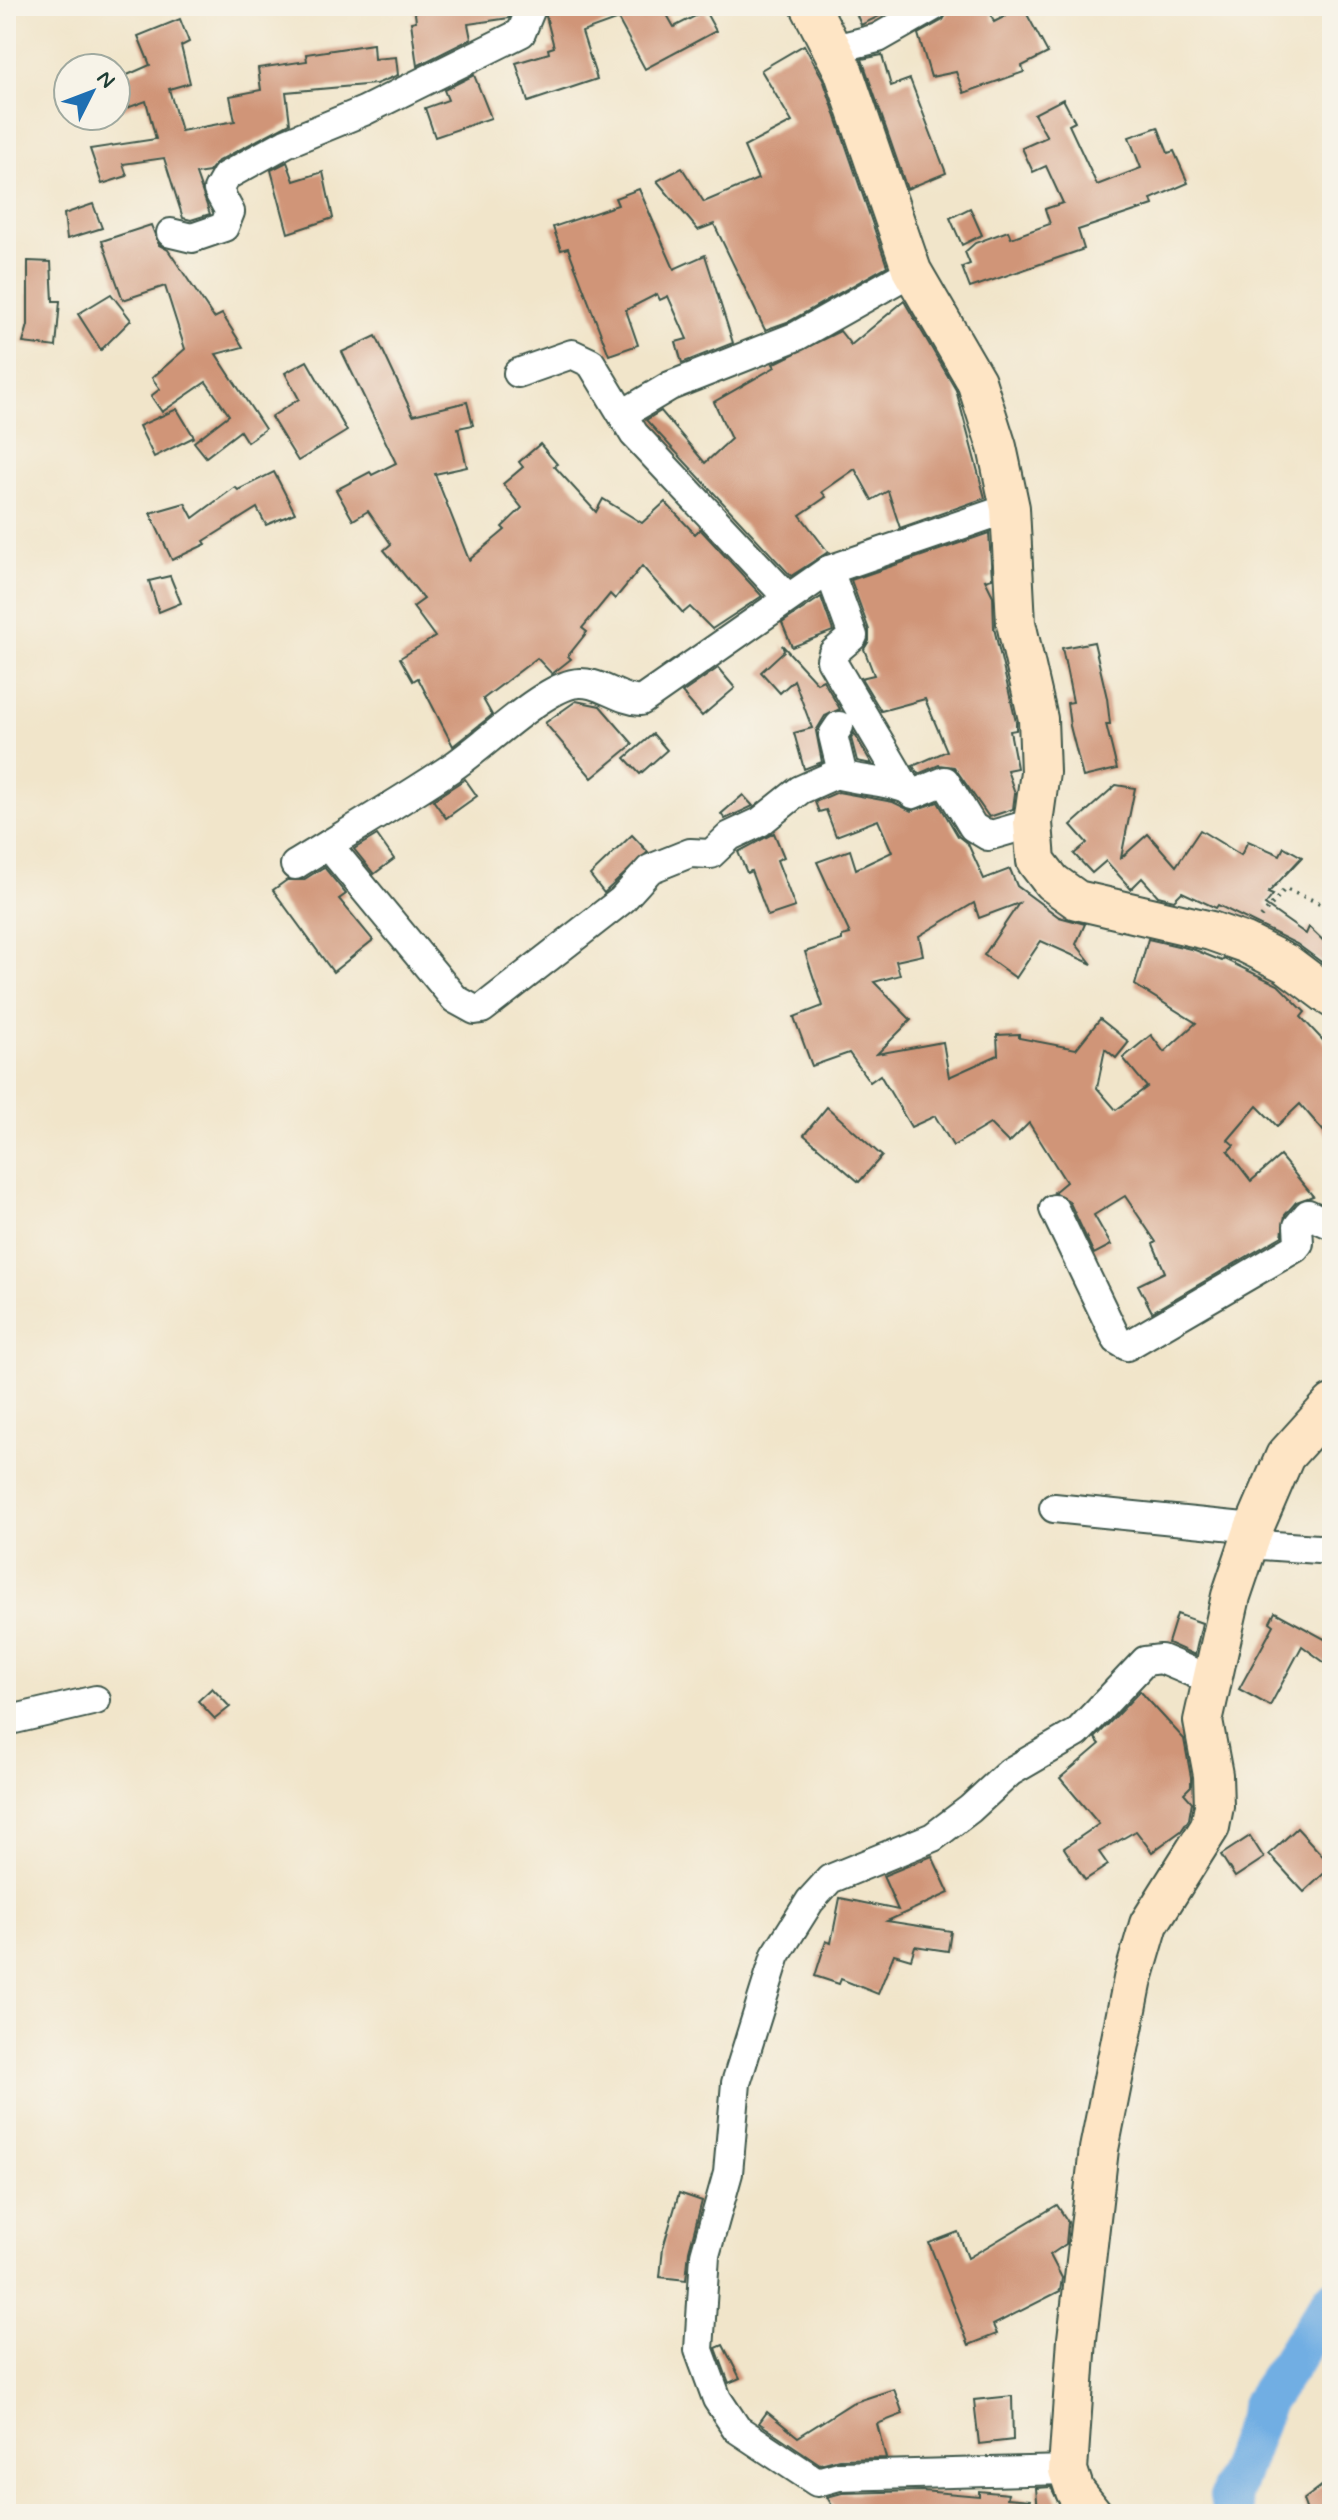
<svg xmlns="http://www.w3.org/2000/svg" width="1338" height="2520" font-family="Mynerve,sans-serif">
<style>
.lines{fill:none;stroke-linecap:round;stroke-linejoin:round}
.river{stroke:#71aee3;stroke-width:42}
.building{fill:#d09578}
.street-casing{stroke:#3e564a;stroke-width:32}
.secondary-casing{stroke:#3e564a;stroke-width:42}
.path{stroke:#3e564a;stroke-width:4;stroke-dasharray:2 6;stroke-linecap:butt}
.street{stroke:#fff;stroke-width:28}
.secondary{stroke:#fee5c5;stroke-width:38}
</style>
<rect width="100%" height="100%" fill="#f7f3e8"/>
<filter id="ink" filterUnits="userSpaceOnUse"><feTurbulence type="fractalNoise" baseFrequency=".0125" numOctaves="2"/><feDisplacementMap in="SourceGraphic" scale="16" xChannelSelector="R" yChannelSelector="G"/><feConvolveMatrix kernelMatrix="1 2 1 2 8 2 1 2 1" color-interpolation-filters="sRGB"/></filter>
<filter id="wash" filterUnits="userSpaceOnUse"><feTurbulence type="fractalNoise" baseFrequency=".006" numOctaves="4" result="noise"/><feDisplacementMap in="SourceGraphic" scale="32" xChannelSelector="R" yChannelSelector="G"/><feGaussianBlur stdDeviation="1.8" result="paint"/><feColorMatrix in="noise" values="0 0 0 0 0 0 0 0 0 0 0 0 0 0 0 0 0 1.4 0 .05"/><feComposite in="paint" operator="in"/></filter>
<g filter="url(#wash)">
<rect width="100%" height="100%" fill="#f1e5ca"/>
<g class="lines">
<polyline class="river" points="1233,2514 1230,2496 1264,2401 1332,2301"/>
</g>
<g id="blocks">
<g class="building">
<polygon points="414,6 514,6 509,18 468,24 471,39 417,66 411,22 416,21"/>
<polygon points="562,6 662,6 674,27 705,11 716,31 645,69 618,19 582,32 597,79 528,102 516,63 549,53 548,49 554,47 546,16 548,10"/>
<polygon points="853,6 900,6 861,25"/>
<polygon points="951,6 988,6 994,22 1023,7 1048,53 1022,66 1024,72 964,93 956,72 931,77 918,34 943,20"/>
<polygon points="180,19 189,42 181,46 190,83 169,89 181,131 235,121 230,96 261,90 258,68 307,61 306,54 373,44 374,59 396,57 398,75 376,84 286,92 290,123 218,161 209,172 196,174 210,214 191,220 183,218 164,158 123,164 127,176 102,184 90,149 156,139 146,101 116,112 116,80 150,65 138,36"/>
<polygon points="804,45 823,79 887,266 790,321 765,330 714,224 698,230 657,181 682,168 704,202 758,179 744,147 792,122 761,70"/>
<polygon points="882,55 891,86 910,79 946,173 907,189 862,59"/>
<polygon points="474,75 491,118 435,137 425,108 448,100 444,90"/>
<polygon points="1063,99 1075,122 1069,125 1097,185 1141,168 1129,137 1158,127 1168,153 1174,151 1188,183 1151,199 1153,205 1078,230 1084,249 970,288 962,267 970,264 965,252 975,243 1008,231 1011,238 1050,224 1045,209 1063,203 1046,166 1033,172 1022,148 1047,137 1034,114"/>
<polygon points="287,162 294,181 323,172 333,218 288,233 271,170"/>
<polygon points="639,189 674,269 705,255 733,343 682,363 676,342 687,339 668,296 660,300 657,294 626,310 638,345 609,355 568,248 561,250 553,227 618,205 615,198"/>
<polygon points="93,204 102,228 67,239 64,214"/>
<polygon points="970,208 982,235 962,245 950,218"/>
<polygon points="151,225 159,245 168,250 214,318 222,314 243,347 216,354 265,429 247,442 240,431 206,457 194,442 229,415 206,382 162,412 151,396 160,389 152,378 185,349 165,286 123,300 102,241"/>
<polygon points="28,261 51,262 53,301 60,301 56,347 23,343 28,325"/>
<polygon points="111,294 131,320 101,350 78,314"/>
<polygon points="904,301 956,390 985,498 900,528 888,491 872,500 855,469 822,492 826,497 800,515 828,552 791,576 646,420 661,411 705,463 731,439 714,402 775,367 773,364 840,331 851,345"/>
<polygon points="376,336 413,415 467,402 473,425 458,428 467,467 435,474 469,560 505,530 502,527 522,508 503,484 523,467 519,462 540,444 557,464 554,466 596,512 603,499 642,523 665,502 695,534 700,529 762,596 712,629 690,607 683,613 642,566 615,599 610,594 582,628 587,632 568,656 571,659 552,674 537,658 483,699 492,715 453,746 418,678 413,681 400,658 435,637 413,607 424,599 384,550 391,544 368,511 353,520 336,490 370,472 372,475 396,463 342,352"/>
<polygon points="307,361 347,431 298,461 271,417 299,399 285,373"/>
<polygon points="177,409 194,437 154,457 139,426"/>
<polygon points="274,472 295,513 266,525 257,508 204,541 206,544 172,560 150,513 185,503 193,518 235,487 238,490"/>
<polygon points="989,533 992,578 985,580 993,596 994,628 1016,722 1016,730 1010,731 1017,768 1007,770 1015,793 1013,809 989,817 954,767 939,765 918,774 913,766 947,751 925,699 881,711 861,678 874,675 864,649 869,641 869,630 851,580"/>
<polygon points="170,576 181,603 159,612 149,581"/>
<polygon points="821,597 833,631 792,647 782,623"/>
<polygon points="1094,642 1107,698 1110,724 1106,724 1117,769 1083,777 1070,726 1067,703 1073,702 1062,648"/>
<polygon points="782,645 817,683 823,680 840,709 825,716 816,731 822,762 804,769 794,733 812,728 794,680 780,693 761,672 784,651"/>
<polygon points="718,668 735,688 702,716 682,693"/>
<polygon points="576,701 600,706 633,744 592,778 545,723"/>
<polygon points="854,733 872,764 857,761 851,738"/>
<polygon points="653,734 667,750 640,774 625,758"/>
<polygon points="465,779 477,796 446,818 433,800"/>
<polygon points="1116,785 1135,788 1121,858 1148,834 1176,866 1200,830 1241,855 1248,841 1280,855 1284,847 1302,857 1268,893 1273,895 1265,905 1306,934 1309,927 1332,949 1332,970 1297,944 1218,905 1216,908 1182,892 1174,900 1158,896 1142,878 1131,889 1106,861 1092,873 1074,854 1087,843 1071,825"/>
<polygon points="838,792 893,802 911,811 938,802 958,836 968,844 984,879 1010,869 1017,886 1059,917 1085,924 1076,944 1092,964 1041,941 1016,978 984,955 1019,903 979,918 974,903 919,936 923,955 896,961 900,975 874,982 911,1020 877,1054 943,1042 949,1077 998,1055 997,1035 1019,1034 1019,1038 1076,1049 1100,1019 1129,1042 1116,1058 1105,1049 1097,1088 1116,1110 1147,1087 1123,1058 1151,1035 1164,1052 1196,1023 1135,985 1148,939 1195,950 1222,961 1224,959 1278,985 1305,1012 1301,1017 1332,1050 1332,1141 1300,1104 1277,1126 1257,1106 1228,1140 1234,1145 1228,1151 1251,1181 1280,1156 1313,1196 1296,1202 1285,1215 1282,1236 1152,1312 1138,1285 1165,1272 1153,1244 1156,1242 1125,1196 1094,1215 1111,1245 1094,1254 1069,1201 1054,1192 1066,1182 1029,1123 1009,1143 990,1124 953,1146 935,1116 911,1127 880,1075 870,1082 849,1053 812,1066 794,1017 823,1006 805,952 842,940 842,936 850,934 817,862 850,850 856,869 892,852 878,820 836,836 826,810 819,812 815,802"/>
<polygon points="743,795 753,806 725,819 721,814"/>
<polygon points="774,833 784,857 777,860 795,907 768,916 751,871 747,873 738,852"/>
<polygon points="377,835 394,859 374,874 354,849"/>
<polygon points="632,835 648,852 604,893 590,875"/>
<polygon points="324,867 346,894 339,899 373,940 333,972 273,890 287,880 303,880"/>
<polygon points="827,1107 882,1156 859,1182 804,1135"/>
<polygon points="1275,1612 1332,1643 1332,1668 1302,1646 1270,1706 1239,1689 1274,1625 1270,1622"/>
<polygon points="1177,1614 1202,1623 1195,1655 1168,1643"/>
<polygon points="212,1688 230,1707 215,1719 198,1701"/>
<polygon points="1140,1691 1184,1739 1191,1777 1191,1786 1184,1793 1192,1802 1189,1819 1181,1831 1152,1852 1136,1831 1099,1852 1108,1865 1085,1880 1064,1848 1099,1824 1060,1778 1100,1744 1095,1738"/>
<polygon points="1297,1828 1332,1866 1304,1892 1269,1854"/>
<polygon points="1250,1836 1264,1858 1235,1877 1221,1855"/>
<polygon points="932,1856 949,1893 887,1921 951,1931 948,1951 915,1946 911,1959 894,1954 878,1994 841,1979 839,1984 815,1976 826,1941 831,1943 840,1898 898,1910 883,1876"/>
<polygon points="679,2193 702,2201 689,2251 686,2280 660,2277 663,2248"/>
<polygon points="1057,2205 1068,2222 1066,2244 1050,2255 1062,2278 1060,2291 993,2325 997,2334 969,2345 929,2243 958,2232 968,2258"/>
<polygon points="723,2345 740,2378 729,2383 716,2348"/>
<polygon points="894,2389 903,2414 877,2424 886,2458 839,2459 820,2464 759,2423 767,2412 798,2437 852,2403"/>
<polygon points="1012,2396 1013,2440 979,2444 974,2400"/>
<polygon points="1332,2478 1332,2514 1308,2514 1303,2500"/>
<polygon points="1051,2487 1062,2510 1038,2512 1036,2488"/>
<polygon points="922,2491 979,2496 979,2491 1008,2494 1007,2498 1030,2500 1029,2514 837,2514 827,2497 842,2493"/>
</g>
</g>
</g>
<g filter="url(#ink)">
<use href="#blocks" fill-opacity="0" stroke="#3e564a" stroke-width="2"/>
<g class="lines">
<defs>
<g id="street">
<polyline points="834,49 878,38 934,6"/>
<polyline points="171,233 192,238 224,227 230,212 218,190 226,176 286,143 364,111 521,33 532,6"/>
<polyline points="518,373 572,354 591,363 634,434 787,597"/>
<polyline points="623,414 670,386 797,336 912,271"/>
<polyline points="829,570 853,636 833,653 831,660 907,789 913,794 945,781 973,827 988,836 1033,823"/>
<path d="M836,774C860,781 883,780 907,789"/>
<polyline points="328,845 455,999 475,1010 482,1009 622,900 650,869 690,853 711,854 730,836 760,822 800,790 836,774 841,768 833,735 839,726"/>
<path d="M295,865C347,833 400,802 451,768C483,747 537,693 572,684C597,678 616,700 641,701L829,570L1010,508"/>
<polyline points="1054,1209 1117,1340 1127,1346 1295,1248 1299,1243 1298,1226 1308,1214 1332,1225"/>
<polyline points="1054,1508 1254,1528"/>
<polyline points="1248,1544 1332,1550"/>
<polyline points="6,1721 96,1700"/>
<polyline points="1068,2470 839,2476 817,2482 737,2429 717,2399 699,2350 705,2255 728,2173 736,2083 776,1955 810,1901 830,1879 933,1837 970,1809 1010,1772 1077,1733 1145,1661 1161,1659 1211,1680"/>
</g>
<g id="secondary">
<polyline points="810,6 843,70 912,271 976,381 997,447 1010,508 1016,623 1038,719 1040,772 1033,823 1036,861 1052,882 1077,900 1211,931 1245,943 1287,964 1332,998"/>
<polyline points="1093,2514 1075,2491 1068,2470 1077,2339 1099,2149 1133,1979 1149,1924 1210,1827 1214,1806 1213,1775 1203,1721 1231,1596 1254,1528 1285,1456 1332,1404"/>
</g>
</defs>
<use href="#street" class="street-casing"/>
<use href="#secondary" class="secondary-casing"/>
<polyline class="path" points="1261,917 1285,889 1332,908"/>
<use href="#street" class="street"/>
<use href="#secondary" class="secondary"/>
</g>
</g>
<rect width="1338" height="2520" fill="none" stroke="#f7f3e8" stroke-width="32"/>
<g transform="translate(92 92) rotate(48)"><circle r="38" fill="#f7f3e8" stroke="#a1aaa0" stroke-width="2"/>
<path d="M0-6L14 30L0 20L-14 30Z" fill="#1f6fb2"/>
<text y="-12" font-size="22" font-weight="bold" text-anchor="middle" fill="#1f3d34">N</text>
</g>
</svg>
